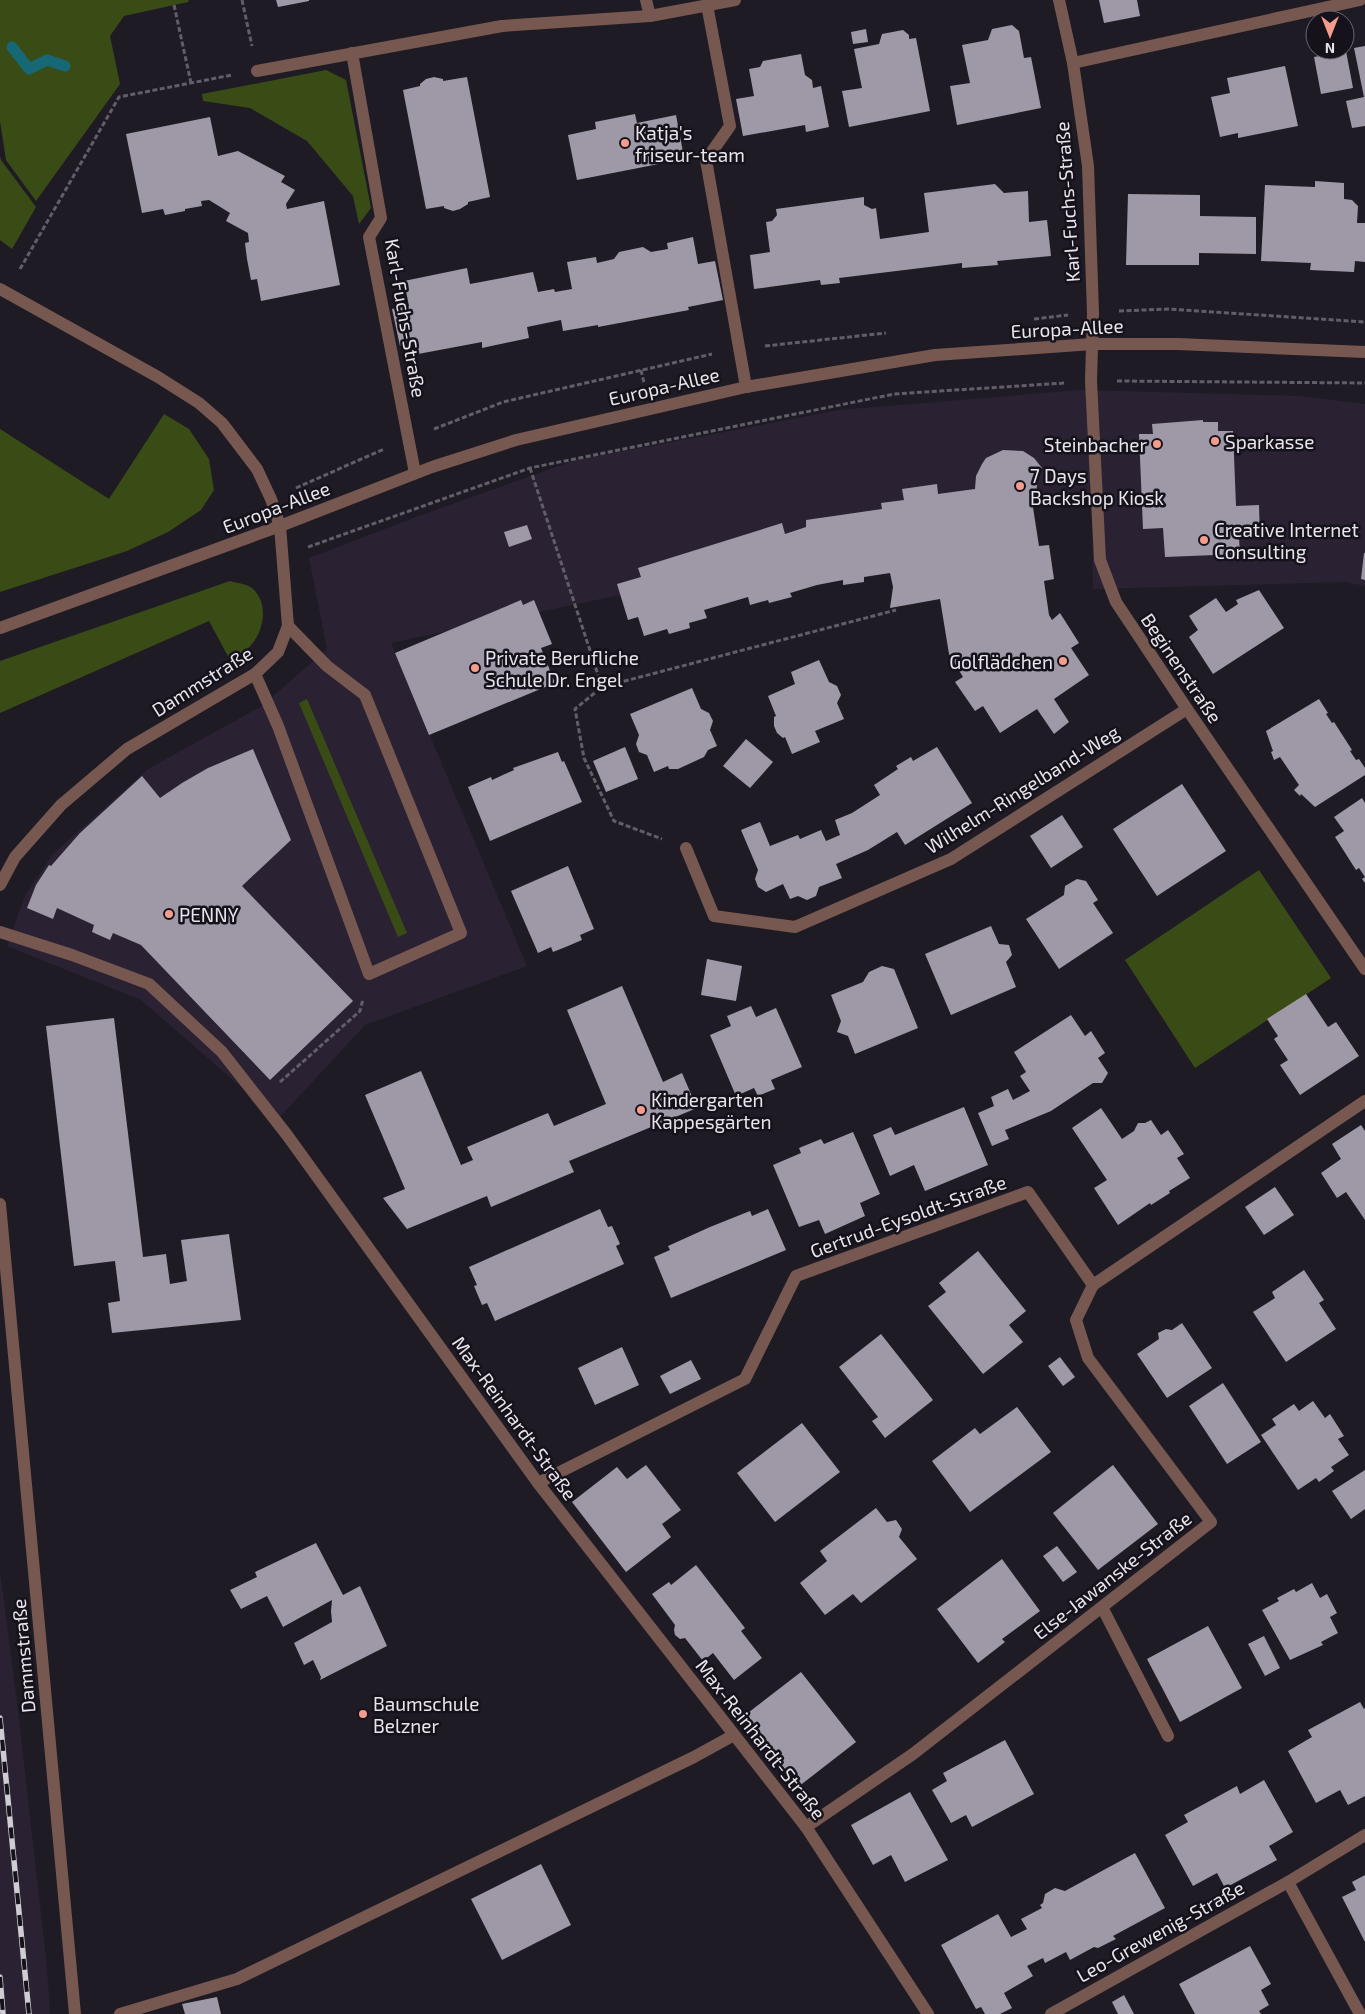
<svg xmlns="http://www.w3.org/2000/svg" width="1365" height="2014" font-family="'Exo 2',sans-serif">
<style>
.built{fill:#2a2233}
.green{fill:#3a4c15}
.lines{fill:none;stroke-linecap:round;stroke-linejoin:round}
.stream{stroke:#176876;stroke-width:11}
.building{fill:#9f99a7}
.path{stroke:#625e67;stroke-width:3;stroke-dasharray:5 2.5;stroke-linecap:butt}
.lane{stroke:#775850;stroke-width:12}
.street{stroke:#775850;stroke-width:12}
.rail-casing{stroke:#cfccd3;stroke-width:5.5}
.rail{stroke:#16121c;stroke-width:4;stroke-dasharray:11;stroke-linecap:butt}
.poi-dot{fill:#f59d8d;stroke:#16121c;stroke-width:2}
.labels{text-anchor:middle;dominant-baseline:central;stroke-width:5;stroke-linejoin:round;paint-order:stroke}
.poi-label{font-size:19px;fill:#e8e5ec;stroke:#16121c;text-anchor:start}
.street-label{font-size:19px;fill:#e8e5ec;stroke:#16121c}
</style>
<rect width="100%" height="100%" fill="#1f1b25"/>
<g class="built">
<polygon points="1081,390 1299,396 1365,404 1365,586 1345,582 1093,589 1092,496 391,643 527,966 365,1025 278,1119 141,1000 7,946 25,896 53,854 148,769 262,706 327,649 309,558 424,514 573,461 839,410"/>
<polygon points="0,1571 17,1702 47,1967 50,2014 0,2014"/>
</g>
<g class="green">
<polygon points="0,0 189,0 188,2 124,16 110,36 120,84 36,201 6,160 0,121"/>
<polygon points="326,70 346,80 371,208 359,224 353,196 307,141 250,108 203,101 202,94"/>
<polygon points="0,156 1,160 36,207 12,249 0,240"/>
<polygon points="164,414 189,429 209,459 214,490 201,510 168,532 127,551 0,592 0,429 109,499"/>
<path d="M230,581C236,583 247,584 252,588C269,603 264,629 252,644C247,651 237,655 230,660L209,621L0,713V661Z"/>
<polygon points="307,699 407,933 398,937 299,703"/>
<polygon points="1259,870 1331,978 1195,1068 1125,960"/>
</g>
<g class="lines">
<polyline class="stream" points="12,47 29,69 47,60 65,66"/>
</g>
<g class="building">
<polygon points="276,0 309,0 309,1 278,7"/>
<polygon points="1099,0 1137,0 1140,16 1104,23"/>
<polygon points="1012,25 1019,31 1024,58 1031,57 1041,108 957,125 950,86 970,83 962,45 988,40 992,29"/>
<polygon points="866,29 868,42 853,44 851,32"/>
<polygon points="903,30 909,35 909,39 916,38 930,111 849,127 842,91 862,88 854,49 879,44 882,34"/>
<polygon points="1365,46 1365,126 1352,128 1346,101 1364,97 1354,48"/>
<polygon points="1346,51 1353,88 1321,94 1314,57"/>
<polygon points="801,54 805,75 812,80 813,88 821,86 829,127 806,132 805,125 743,136 736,99 754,96 749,69 760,67 763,61"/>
<polygon points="1285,66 1298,126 1238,138 1238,133 1220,137 1211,97 1230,93 1227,78"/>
<polygon points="434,77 443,79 443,81 467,77 490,197 468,202 468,204 460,209 453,211 444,208 444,206 426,209 403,90 420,86 420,84 426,79"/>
<polygon points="635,114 637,123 676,115 683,152 662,156 664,163 577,180 568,135 596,129 595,122"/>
<polygon points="210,117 218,156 238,151 285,176 281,182 295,190 286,204 287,209 324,201 340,285 261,301 257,279 251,280 247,259 245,243 249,242 248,233 226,221 230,213 209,200 201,201 202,206 185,209 185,211 165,215 163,209 142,213 126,134"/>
<polygon points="1315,181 1344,183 1344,199 1352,200 1358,206 1357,223 1365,223 1365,262 1355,261 1354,272 1310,270 1311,263 1261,261 1265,185 1315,187"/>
<polygon points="995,184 1004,193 1028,191 1029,222 1047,220 1051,256 997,261 998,265 962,268 962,263 839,278 840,283 821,285 820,280 754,289 750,255 770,252 766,222 772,221 777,215 776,209 864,197 864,205 872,209 876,208 880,239 929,232 924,193"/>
<polygon points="1128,194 1200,195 1200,216 1256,217 1256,254 1199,253 1199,265 1126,265"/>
<polygon points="693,237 698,264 715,261 723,300 688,307 689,310 598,327 598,325 563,331 561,320 527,327 529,338 482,348 482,342 418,354 416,342 400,346 392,309 409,306 404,281 467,268 470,284 533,272 538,292 554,289 555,292 572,289 567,262 596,257 597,263 614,259 619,252 643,247 651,252 668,249 667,243"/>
<polygon points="1203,420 1203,422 1218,422 1218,431 1233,431 1236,506 1259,505 1260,538 1239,538 1240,554 1165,557 1163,528 1143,529 1139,434 1153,434 1152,424"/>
<polygon points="1003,450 1023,451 1034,458 1042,468 1034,472 1037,486 1035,497 1032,501 1039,546 1049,545 1054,579 1044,581 1049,615 1052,620 1060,613 1079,643 1071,648 1089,675 1054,699 1069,722 1054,734 1037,709 1000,733 983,706 975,711 955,682 963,677 949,654 940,599 890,608 893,587 890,573 864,577 864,582 843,585 843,580 817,585 790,593 792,597 769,603 768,600 750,605 748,597 704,610 707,618 689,623 690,628 669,634 667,629 644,636 638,617 628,620 617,584 641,577 638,568 782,523 785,534 806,527 806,520 882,509 881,503 904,500 902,489 937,484 938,494 975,489 976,476 982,464 986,458"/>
<polygon points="527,525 532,539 509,547 504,532"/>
<polygon points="1364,553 1365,553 1365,580 1361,579"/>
<polygon points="1259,590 1284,628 1213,674 1189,637 1198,630 1189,616 1216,598 1226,612 1238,604 1236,600"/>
<polygon points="521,600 523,605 534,600 552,644 541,648 555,683 429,735 395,653"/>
<polygon points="819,660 829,682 837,686 841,695 837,703 844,719 815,731 820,742 792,754 785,737 783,738 777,733 774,726 774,717 776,716 768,696 795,684 791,672"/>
<polygon points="692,688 701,709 709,713 713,721 710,730 717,746 708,750 704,757 678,769 669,769 668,766 654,772 647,755 639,752 636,744 639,735 630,714"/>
<polygon points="1319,699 1328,713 1326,714 1332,723 1334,722 1352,750 1350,751 1356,760 1359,759 1365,768 1365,775 1315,807 1301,794 1300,796 1294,790 1299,785 1280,757 1274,760 1271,752 1273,751 1266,731"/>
<polygon points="746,739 773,762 750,788 723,766"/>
<polygon points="625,747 638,779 606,792 593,761"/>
<polygon points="937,747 972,803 905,845 897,832 868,850 836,864 842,878 819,887 816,896 807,900 798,896 790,899 783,884 766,892 758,887 755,879 758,870 741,830 760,822 770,846 798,835 800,839 821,830 826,841 840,835 835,820 852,813 880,795 874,785 898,769 896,766 911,757 913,761"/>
<polygon points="253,749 291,840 242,886 353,1001 270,1080 141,945 113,933 110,940 92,932 94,925 57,908 53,919 27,908 36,885 49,865 51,866 80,833 142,776 160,798 182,783 208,768"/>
<polygon points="558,752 562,762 564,761 582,802 490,841 468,787 491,777 492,780 514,770 513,768"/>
<polygon points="1182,784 1226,851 1157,896 1113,829"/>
<polygon points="1362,798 1365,803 1365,883 1362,879 1365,877 1359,868 1356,870 1335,837 1344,831 1334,817"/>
<polygon points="1062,815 1083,847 1051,868 1030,836"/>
<polygon points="568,866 594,929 580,935 582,940 568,946 553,952 551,947 538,953 511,891"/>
<polygon points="1077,879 1086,881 1098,900 1093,903 1113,933 1059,969 1026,919 1064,895 1065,886"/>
<polygon points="991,926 999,944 1009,945 1012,955 1006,962 1016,987 951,1015 925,954"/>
<polygon points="707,959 742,966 736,1001 701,995"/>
<polygon points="882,966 894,969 918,1028 855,1054 848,1036 837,1032 841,1021 831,995 863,982 869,972"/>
<polygon points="622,986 663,1082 682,1073 697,1108 569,1161 574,1172 491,1207 487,1196 407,1229 383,1198 405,1189 365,1095 421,1071 461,1165 473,1160 467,1147 548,1113 554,1126 606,1104 567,1010"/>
<polygon points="1306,994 1328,1027 1336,1022 1359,1056 1300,1095 1280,1065 1288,1060 1274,1039 1278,1036 1267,1019"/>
<polygon points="751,1006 756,1017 776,1008 802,1067 771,1080 775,1089 758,1096 754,1088 736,1096 710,1035 731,1026 727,1016"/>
<polygon points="1071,1015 1085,1036 1091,1031 1105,1053 1098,1058 1108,1073 1102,1083 1093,1083 1051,1111 1005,1130 1009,1139 992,1146 978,1113 994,1106 991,1097 1008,1089 1013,1100 1030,1091 1020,1076 1026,1072 1014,1052"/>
<polygon points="114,1018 143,1257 166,1254 170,1284 187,1281 181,1240 229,1234 241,1320 112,1333 108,1303 120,1301 115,1261 74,1266 46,1026"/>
<polygon points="964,1107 988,1165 925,1191 914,1165 890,1176 873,1135 891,1127 895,1135"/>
<polygon points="1101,1108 1122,1139 1134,1131 1138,1123 1145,1123 1151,1120 1161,1135 1168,1130 1184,1154 1177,1158 1190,1178 1169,1191 1170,1193 1151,1205 1150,1203 1118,1225 1094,1188 1107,1180 1072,1128"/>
<polygon points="1361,1125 1365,1131 1365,1220 1346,1192 1337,1198 1321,1173 1341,1159 1332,1144"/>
<polygon points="853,1132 880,1194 860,1203 865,1216 825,1234 819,1220 799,1227 773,1165 801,1153 799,1148 821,1139 824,1144"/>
<polygon points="1275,1187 1294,1215 1264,1235 1245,1207"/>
<polygon points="600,1209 608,1227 612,1226 620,1244 616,1246 624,1264 495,1321 487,1303 482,1305 474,1286 477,1285 469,1267"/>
<polygon points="768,1209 786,1250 671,1298 654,1257 670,1250 668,1246 710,1227 750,1211 752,1216"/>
<polygon points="978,1251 1026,1311 1009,1325 1023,1342 983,1374 928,1306 946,1292 939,1283"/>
<polygon points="1304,1270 1324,1300 1319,1303 1336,1329 1286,1362 1253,1312 1275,1298 1272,1292"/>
<polygon points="1182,1323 1212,1368 1167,1398 1137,1354 1159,1339 1158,1333 1166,1329 1172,1330"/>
<polygon points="881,1334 933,1400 885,1438 872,1421 878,1417 839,1367"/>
<polygon points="622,1347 639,1385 595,1405 578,1368"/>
<polygon points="1060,1357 1075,1377 1063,1386 1048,1366"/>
<polygon points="691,1360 701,1379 670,1394 660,1376"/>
<polygon points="1223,1383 1261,1442 1227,1464 1189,1406"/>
<polygon points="1313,1401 1325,1418 1330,1414 1344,1436 1338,1439 1349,1455 1331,1467 1334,1471 1319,1482 1316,1478 1298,1490 1261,1435 1276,1425 1272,1419 1294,1404 1299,1411"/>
<polygon points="1017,1407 1051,1452 970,1512 932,1461 975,1428 980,1434"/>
<polygon points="802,1423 840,1472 775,1522 737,1473"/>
<polygon points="646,1465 681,1510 662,1524 671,1537 626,1572 572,1502 617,1467 627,1479"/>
<polygon points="1113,1465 1158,1524 1098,1570 1053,1513"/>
<polygon points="1365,1470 1365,1509 1351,1519 1332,1491"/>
<polygon points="876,1508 887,1522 896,1520 902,1529 899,1537 917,1559 861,1603 853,1594 825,1615 800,1583 827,1561 820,1551"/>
<polygon points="316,1543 343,1595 360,1586 387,1646 320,1680 321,1677 313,1660 304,1665 294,1643 332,1622 331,1611 332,1600 283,1627 267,1596 241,1609 230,1590 257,1577 255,1572"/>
<polygon points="1057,1546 1077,1572 1063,1582 1043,1556"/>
<polygon points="1002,1559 1040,1611 1002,1639 1005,1642 978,1663 937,1609"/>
<polygon points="696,1565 745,1628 741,1631 762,1658 734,1680 713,1653 703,1661 685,1638 680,1639 675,1635 674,1630 675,1625 652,1594 669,1582 671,1585"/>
<polygon points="1312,1583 1320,1598 1327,1594 1337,1613 1330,1617 1338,1633 1321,1642 1323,1645 1290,1660 1262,1610 1279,1601 1277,1598 1294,1589 1296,1592"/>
<polygon points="1208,1626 1242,1688 1180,1722 1147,1659"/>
<polygon points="1264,1636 1280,1668 1265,1676 1248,1644"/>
<polygon points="801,1672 856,1742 798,1787 775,1757 778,1755 769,1744 767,1746 744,1716"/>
<polygon points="1360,1702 1364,1709 1365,1708 1365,1796 1348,1805 1340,1790 1316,1803 1288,1751 1312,1737 1308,1730"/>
<polygon points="1005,1740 1034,1794 972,1827 966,1815 951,1823 932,1790 947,1781 943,1773"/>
<polygon points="1264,1780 1293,1832 1269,1846 1277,1860 1225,1888 1217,1873 1193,1886 1165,1835 1188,1822 1184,1815 1237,1786 1240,1794"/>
<polygon points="910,1792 948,1860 905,1882 891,1855 873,1865 851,1825"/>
<polygon points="1135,1853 1165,1908 1113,1936 1116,1939 1098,1948 1094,1947 1070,1960 1066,1952 1045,1963 1043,1958 1027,1966 1033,1976 1004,1993 1012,2008 1000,2014 985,2014 981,2007 976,2009 941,1945 998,1914 1011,1937 1027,1929 1021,1919 1042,1908 1040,1905 1043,1903 1045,1894 1055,1888 1065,1891"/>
<polygon points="541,1864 571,1925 502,1960 471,1899"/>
<polygon points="1365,1875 1365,1942 1342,1897 1356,1890 1352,1882"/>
<polygon points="1250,1946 1271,1984 1261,1990 1269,2005 1259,2011 1261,2014 1195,2014 1179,1984"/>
<polygon points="1124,1995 1134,2014 1118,2014 1112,2002"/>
<polygon points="217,1997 221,2014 185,2014 182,2004"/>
</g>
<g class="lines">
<g class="path">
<polyline points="242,0 252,46"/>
<polyline points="174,5 191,83"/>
<polyline points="20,269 119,97 232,75"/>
<polyline points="1119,311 1169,309 1365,322"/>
<polyline points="1034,319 1068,315"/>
<polyline points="765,346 886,333"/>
<polyline points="641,370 644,383"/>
<polyline points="1117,381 1365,383"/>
<polyline points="434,429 503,402 712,354"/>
<polyline points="530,468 602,687 575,709 584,758 614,821 662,839"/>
<polyline points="296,488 384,449"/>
<polyline points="308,547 530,468 894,394 1065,383"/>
<polyline points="602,687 896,610"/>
<polyline points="280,1082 360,1011 363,999"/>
</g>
<g class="lane">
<polyline points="255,674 278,726 369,974 461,933 365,695 327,666 288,626"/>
<polyline points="1102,1607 1168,1736"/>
<polyline points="120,2014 237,1979 694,1757 734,1735"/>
</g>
<g class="street">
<polyline points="646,0 650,16"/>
<polyline points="1059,0 1073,63 1088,166 1093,313 1091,381 1100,560 1116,602 1187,709 1365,969"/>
<polyline points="707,5 730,126 706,160 746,387"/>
<polyline points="352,53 381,218 369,237 415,473"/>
<polyline points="1073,63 1360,0"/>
<polyline points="257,71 502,26 650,16 735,0"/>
<polyline points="0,289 158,377 199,403 222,423 257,469 271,499 280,526 288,626 278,652 255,674 127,749 61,805 15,857 0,885"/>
<polyline points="0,628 280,526 432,467 516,440 746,387 935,355 1093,344 1178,344 1365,352"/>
<polyline points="686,848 714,916 795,927 951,859 1187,709"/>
<polyline points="0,932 72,955 149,984 222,1052 287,1135 538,1483 806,1827 928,2014"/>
<polyline points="0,1204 75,2014"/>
<polyline points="538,1483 745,1379 796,1276 1028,1192 1093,1285 1365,1101"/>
<polyline points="806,1827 913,1754 1211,1522 1088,1358 1076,1320 1093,1285"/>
<polyline points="1288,1882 1360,2014"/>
<polyline points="1051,2014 1288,1882 1365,1835"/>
</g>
<defs>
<g id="rail">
<polyline points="0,1718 29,2014"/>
<polyline points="0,1977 3,2014"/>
</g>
</defs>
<use href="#rail" class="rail-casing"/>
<use href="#rail" class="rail"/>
</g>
<g class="poi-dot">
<circle cx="625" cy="143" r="5"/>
<circle cx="1215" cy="441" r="5"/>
<circle cx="1157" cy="444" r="5"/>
<circle cx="1020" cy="486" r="5"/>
<circle cx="1204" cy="540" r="5"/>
<circle cx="1063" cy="661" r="5"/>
<circle cx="475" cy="668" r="5"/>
<circle cx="169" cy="914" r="5"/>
<circle cx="641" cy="1110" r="5"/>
<circle cx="363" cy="1714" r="5"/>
</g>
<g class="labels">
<g class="poi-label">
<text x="635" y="132">Katja's<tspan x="635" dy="22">friseur-team</tspan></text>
<text x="1225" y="441">Sparkasse</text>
<text x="1147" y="444" text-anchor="end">Steinbacher</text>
<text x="1030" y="475">7 Days<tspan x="1030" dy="22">Backshop Kiosk</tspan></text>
<text x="1214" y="529">Creative Internet<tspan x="1214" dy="22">Consulting</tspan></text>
<text x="485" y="657">Private Berufliche<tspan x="485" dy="22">Schule Dr. Engel</tspan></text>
<text x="1053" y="661" text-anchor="end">Golflädchen</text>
<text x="179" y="914">PENNY</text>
<text x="651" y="1099">Kindergarten<tspan x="651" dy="22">Kappesgärten</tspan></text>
<text x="373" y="1703">Baumschule<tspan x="373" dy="22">Belzner</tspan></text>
</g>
<g class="street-label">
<text transform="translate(1067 202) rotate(-94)">Karl-Fuchs-Straße</text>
<text transform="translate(406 318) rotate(80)">Karl-Fuchs-Straße</text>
<text transform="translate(1067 328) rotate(-3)">Europa-Allee</text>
<text transform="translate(664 386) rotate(-13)">Europa-Allee</text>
<text transform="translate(276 507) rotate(-21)">Europa-Allee</text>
<text transform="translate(1182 668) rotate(56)">Beginenstraße</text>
<text transform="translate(202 681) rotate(-32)">Dammstraße</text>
<text transform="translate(1022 789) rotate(-32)">Wilhelm-Ringelband-Weg</text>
<text transform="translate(908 1216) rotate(-20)">Gertrud-Eysoldt-Straße</text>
<text transform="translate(515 1418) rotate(54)">Max-Reinhardt-Straße</text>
<text transform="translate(1112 1575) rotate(-38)">Else-Jawanske-Straße</text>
<text transform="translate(23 1656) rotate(-95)">Dammstraße</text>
<text transform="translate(761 1739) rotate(52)">Max-Reinhardt-Straße</text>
<text transform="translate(1160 1931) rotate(-29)">Leo-Grewenig-Straße</text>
</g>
</g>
<g transform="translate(1330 35) rotate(180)"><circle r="24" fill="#16121c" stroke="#6a666f"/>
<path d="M0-4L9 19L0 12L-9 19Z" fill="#f59d8d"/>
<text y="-8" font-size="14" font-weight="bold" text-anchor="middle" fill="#e8e5ec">N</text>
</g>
</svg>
